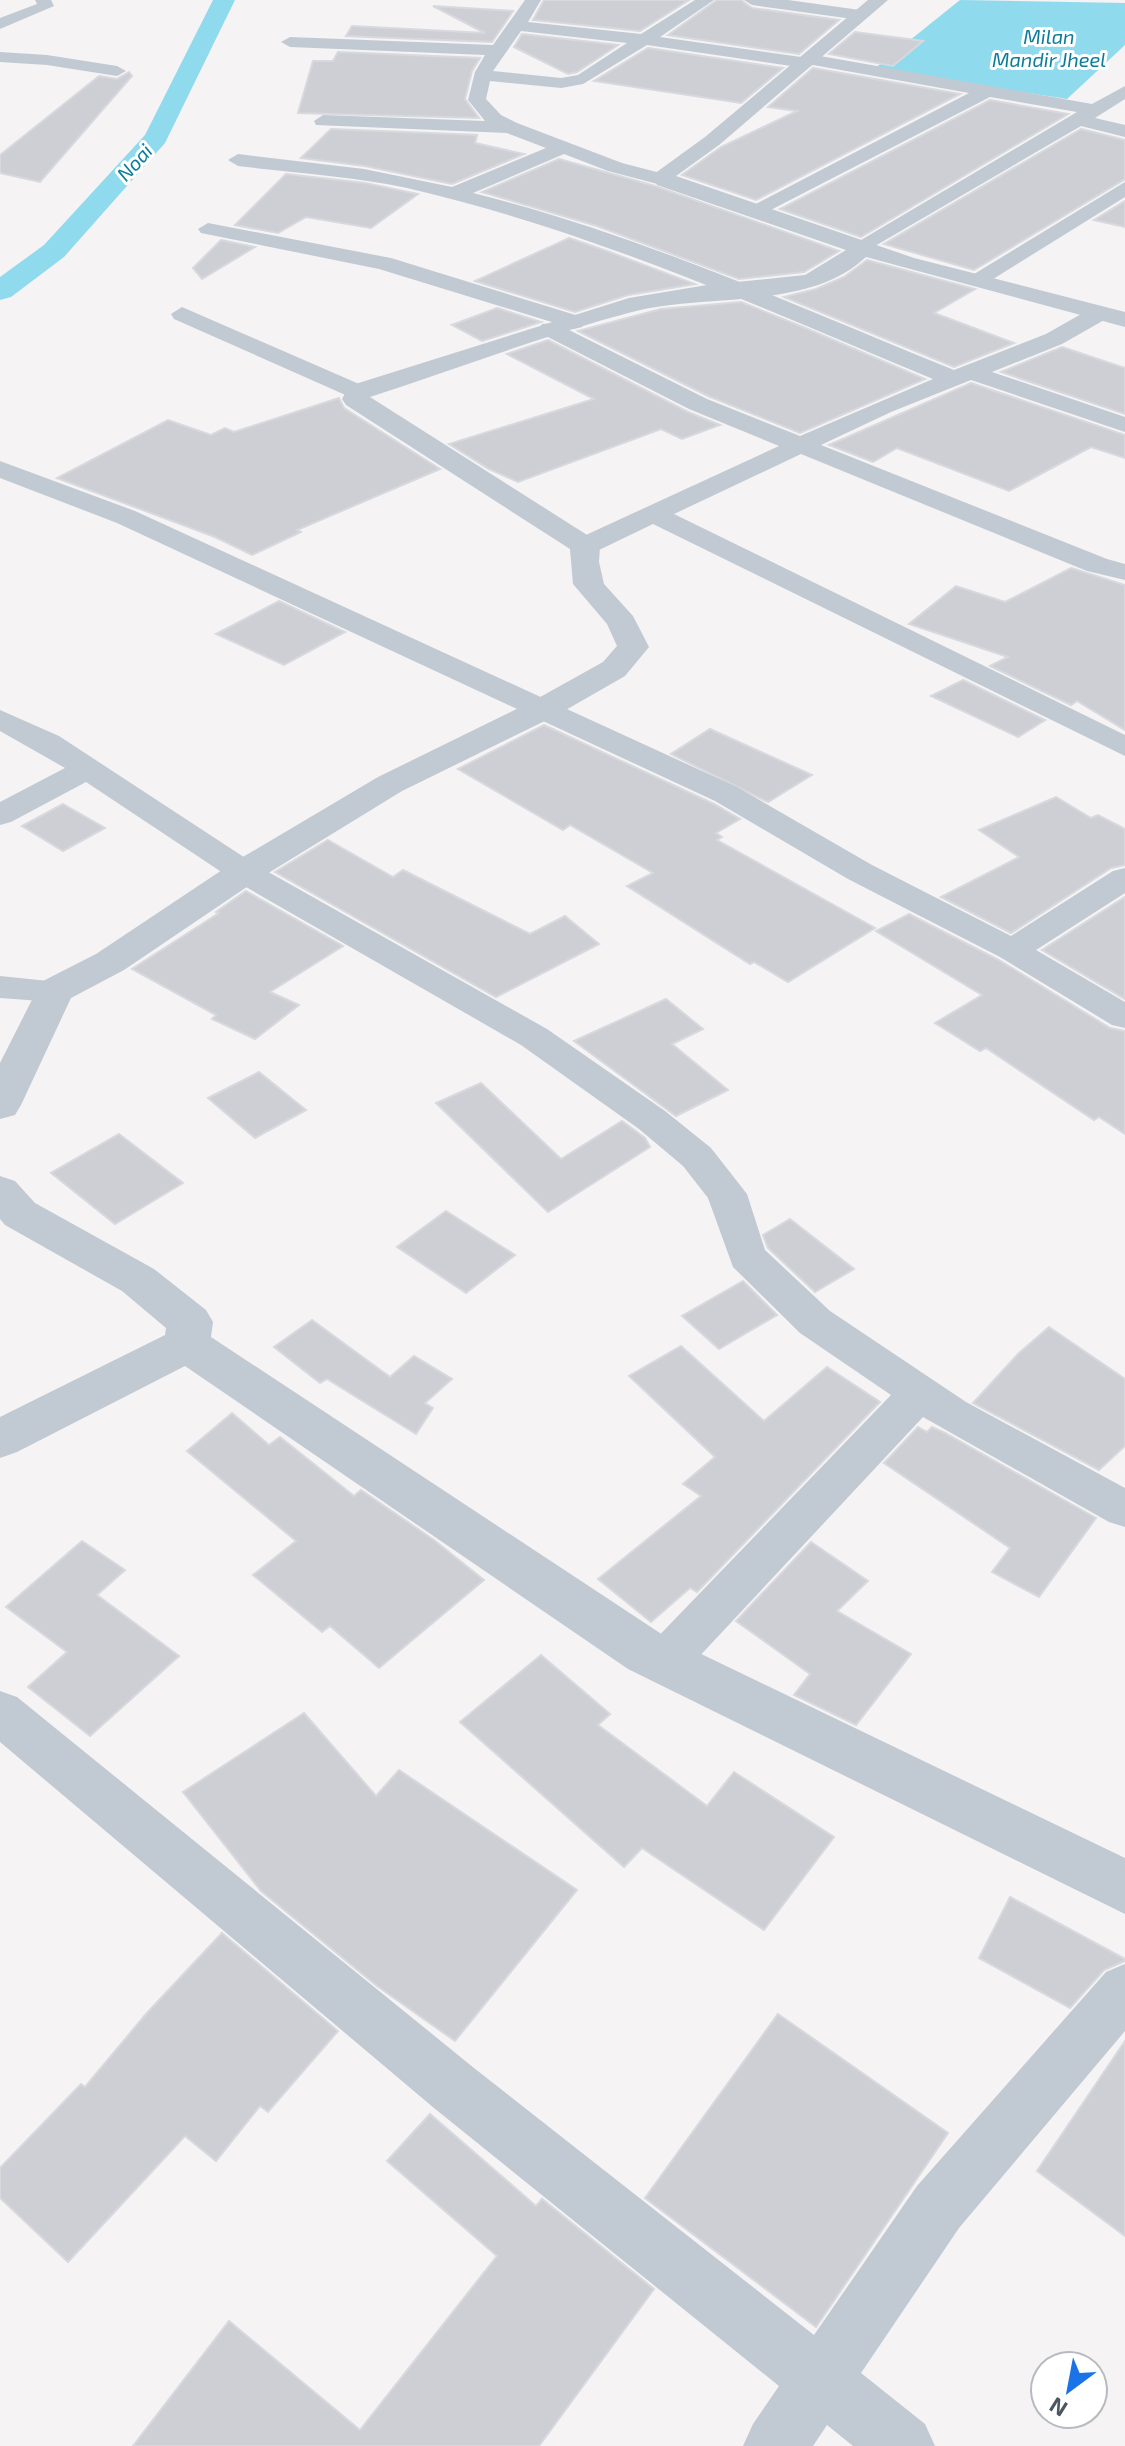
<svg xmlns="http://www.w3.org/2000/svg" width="1125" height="2446" font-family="'Exo 2',sans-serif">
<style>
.water{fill:#90daee}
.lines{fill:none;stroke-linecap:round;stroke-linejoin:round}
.canal{fill:#90daee;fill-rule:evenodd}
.building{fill:#cdcfd5;stroke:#d7d9de;stroke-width:2}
.minor{fill:#c1cad2;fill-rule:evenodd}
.tertiary{fill:#c1cad2;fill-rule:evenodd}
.labels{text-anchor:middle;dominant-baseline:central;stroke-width:6;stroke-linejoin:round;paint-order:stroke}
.far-water-label{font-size:20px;font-style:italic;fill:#0c7c9b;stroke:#fff}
</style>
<rect width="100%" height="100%" fill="#f5f3f3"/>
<polygon class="water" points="960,0 1125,3 1125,45 1067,99 874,69"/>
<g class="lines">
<polygon class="canal" points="213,0 235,0 165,143 64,257 11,297 0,300 0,277 44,245 145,135"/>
</g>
<g class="building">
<polygon points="544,0 689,0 640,31 533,20"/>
<polygon points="717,0 741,0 752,8 839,20 799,54 668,35"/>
<polygon points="433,6 513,11 492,42 346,36 352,26 485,33"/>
<polygon points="855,32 923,41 893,66 829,54"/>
<polygon points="522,34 618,45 577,72 568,74 514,47"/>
<polygon points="648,48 783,68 741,103 594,81"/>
<polygon points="338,52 480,58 472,71 465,99 479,118 298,113 313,61 333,61"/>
<polygon points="813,68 960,94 756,200 682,175 721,147 797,111 768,107"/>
<polygon points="129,72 132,76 40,182 0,173 0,155 99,76 117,79"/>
<polygon points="990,100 1068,114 861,237 780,209"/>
<polygon points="331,129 477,135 475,143 524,154 452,184 365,166 301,158"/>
<polygon points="1081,129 1125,140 1125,179 974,270 884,244"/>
<polygon points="559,159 655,186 839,251 804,272 739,279 597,226 482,192"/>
<polygon points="286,174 365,183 418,194 371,228 306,217 278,233 235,225"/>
<polygon points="1125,201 1125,227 1094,220"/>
<polygon points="569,238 607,251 695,284 628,295 575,312 475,281"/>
<polygon points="221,240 255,247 202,279 193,268"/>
<polygon points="867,260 975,289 934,313 1014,343 954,367 784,297 816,289 844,277"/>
<polygon points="741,302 803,327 925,379 800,433 708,396 578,331 661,309"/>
<polygon points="497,308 541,322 482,341 452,325"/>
<polygon points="548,340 688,412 720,425 682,439 661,429 518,482 489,469 449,444 594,399 507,354"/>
<polygon points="1062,347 1125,368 1125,414 1001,372"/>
<polygon points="971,383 1125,435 1125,458 1091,447 1009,491 897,448 873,462 829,445"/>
<polygon points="339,398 344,408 440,469 297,530 301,532 252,555 215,537 57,478 168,420 211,435 225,428 234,432"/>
<polygon points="1071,568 1125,585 1125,730 1077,701 1071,705 990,666 1008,657 909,624 956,586 1005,602"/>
<polygon points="279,601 345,632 284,665 216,634"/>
<polygon points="963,680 1045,720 1018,737 931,696"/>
<polygon points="544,725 714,804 740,819 716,833 722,837 717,840 875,928 788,982 754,962 750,964 627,886 653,873 570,825 563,830 458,769"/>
<polygon points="710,729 812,775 768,802 671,754"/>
<polygon points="1056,797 1091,818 1098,815 1125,829 1125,865 1111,868 1011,933 941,897 1019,857 979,830"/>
<polygon points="63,804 105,828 63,851 22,826"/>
<polygon points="328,840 393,877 403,870 530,934 565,916 599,944 496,997 275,872"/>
<polygon points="246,891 343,946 270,992 299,1005 255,1039 212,1019 216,1015 132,969 219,913 216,912"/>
<polygon points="1125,897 1125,999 1042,950"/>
<polygon points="909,914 999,960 1110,1028 1125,1031 1125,1134 1099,1117 1094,1120 986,1048 980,1051 935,1023 982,995 876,931"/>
<polygon points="666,999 703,1029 672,1044 728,1090 676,1116 574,1041"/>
<polygon points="259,1072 306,1110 255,1138 208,1098"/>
<polygon points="481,1083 561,1159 622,1121 645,1138 650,1147 548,1212 436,1103"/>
<polygon points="119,1134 183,1183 115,1224 51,1173"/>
<polygon points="446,1211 515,1255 466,1293 397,1247"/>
<polygon points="790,1219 854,1269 815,1292 768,1248 763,1235"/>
<polygon points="743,1281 777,1315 719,1349 682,1316"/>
<polygon points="312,1320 390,1377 414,1356 452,1379 425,1403 433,1408 416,1434 327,1379 320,1383 274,1347"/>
<polygon points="1049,1327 1125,1379 1125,1446 1099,1470 973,1403 1018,1354"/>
<polygon points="681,1346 764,1421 827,1367 880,1402 697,1592 690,1588 651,1622 598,1579 701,1496 683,1484 715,1457 629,1376"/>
<polygon points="232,1413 269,1445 280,1437 354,1496 361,1490 434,1540 484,1580 379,1668 330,1626 322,1632 253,1575 296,1541 187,1451"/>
<polygon points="918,1427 927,1432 932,1427 945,1433 1096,1518 1039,1597 992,1572 1010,1548 884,1463"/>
<polygon points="82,1541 125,1570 97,1595 179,1656 90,1736 28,1687 67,1652 6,1607"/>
<polygon points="811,1542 868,1581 837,1611 911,1654 856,1725 794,1695 810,1674 736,1621"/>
<polygon points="541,1655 610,1714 598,1725 707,1806 734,1772 834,1837 764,1930 642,1848 624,1867 460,1722"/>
<polygon points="304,1713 376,1796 399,1770 577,1890 455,2041 377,1986 261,1891 183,1792"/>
<polygon points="1010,1897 1125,1959 1125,1961 1104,1970 1070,2008 979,1958"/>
<polygon points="222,1933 338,2031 268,2112 260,2106 216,2161 185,2136 68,2262 0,2198 0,2168 81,2084 85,2087 146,2014"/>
<polygon points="778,2014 948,2133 816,2327 645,2198"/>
<polygon points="1125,2041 1125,2236 1037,2171"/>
<polygon points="430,2114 536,2206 542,2199 654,2289 539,2446 133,2446 229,2321 360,2430 497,2256 387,2161"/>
</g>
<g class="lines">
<g class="minor">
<polygon points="35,0 51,0 54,6 0,29 0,18 37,4"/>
<path d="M525,0H541L528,22L641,34L695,0H714L660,37L801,57L809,54L1092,104L1125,86V99L1095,118L1125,125V137L1081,126L863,253L856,251L852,247L856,243L1077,112L990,97L757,217L747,211L750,207L969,93L813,65L805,68L647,45L583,84L561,88L490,81L486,99L501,115L517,123L622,163L672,176L675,180L672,184L665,186L608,171L564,154L473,193C639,234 796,306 954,370L1046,334L1090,309H1106L1109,314L1106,319L1062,344L992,372L1125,417V432L971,380L891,412L821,445L1107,559L1125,564V580L1087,571L801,454L674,514L1125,735V756L653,524L595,552H575L572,546L575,540L779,446L689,409L542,334L539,329L542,324L555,323L379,269L201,233L198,229L208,223L391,258L582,317L585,322L582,327L574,329L559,325L707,399L800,436L933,379C761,307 589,230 407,188C352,176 294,173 238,166L228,160L238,154L364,169L452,187L546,148L507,133L316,125L314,121L323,115L485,121L468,100L475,72L485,55L290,47L281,42L290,37L493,45ZM521,31L627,43L578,75L561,78L493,71Z"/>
<polygon points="744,0 788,0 860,10 868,15 860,20 752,5"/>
<polygon points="0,52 47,55 117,66 126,71 117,76 47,65 0,62"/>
<polygon points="1125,182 1125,197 985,284 977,286 966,279"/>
<polygon points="182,307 366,387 370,392 366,397 350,397 174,319 171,314"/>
<polygon points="0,461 135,511 737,787 872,865 1011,936 1113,871 1125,868 1125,893 1036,950 1125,1002 1125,1028 1112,1025 1000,957 848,879 715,801 117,523 0,478"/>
<polygon points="0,710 59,736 256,865 547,1029 665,1111 711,1148 747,1194 765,1250 830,1311 966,1402 1125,1488 1125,1527 1109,1522 923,1417 681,1676 664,1682 647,1676 640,1662 647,1648 891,1395 800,1333 733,1267 708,1198 683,1166 639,1129 521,1045 232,879 86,782 11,822 0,825 0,802 65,768 0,731"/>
<polygon points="0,976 68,983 73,991 68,999 55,1002 0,998"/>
<polygon points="0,1691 17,1697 474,2068 814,2335 917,2186 1106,1972 1125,1964 1125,2031 959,2228 861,2373 925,2424 935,2446 853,2446 827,2425 813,2446 743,2446 753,2424 779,2386 434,2108 0,1742"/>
</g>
<g class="tertiary">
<path d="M868,0H888L719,145L676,176L914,258L1125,312V327L866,257C809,311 705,293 632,312C544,335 457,369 370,397L595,540L600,546L599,562L604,584L633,616L649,647L625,676L557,715L402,791L257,880L124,970L71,998L21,1105L15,1115L0,1119V1063L41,982L96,954L231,864L378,777L533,701L603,662L617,646L607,624L573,584L570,549L346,405L342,399L349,386L629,298L707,285L805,275L846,250L657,185L654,174L705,137Z"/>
<polygon points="0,1176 15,1181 35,1203 154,1269 206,1310 213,1322 211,1337 666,1637 1125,1858 1125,1914 628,1669 185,1366 17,1452 0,1458 0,1417 165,1335 166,1328 122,1291 5,1225 0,1219"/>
</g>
</g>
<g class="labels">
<g class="far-water-label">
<text x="1049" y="36">Milan<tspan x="1049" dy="23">Mandir Jheel</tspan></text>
<text transform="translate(134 162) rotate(-48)">Noai</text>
</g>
</g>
<g transform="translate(1069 2390) rotate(212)"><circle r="38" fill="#ffffff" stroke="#b7bbc0" stroke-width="2"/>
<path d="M0-6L14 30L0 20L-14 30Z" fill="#1a73e8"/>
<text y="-12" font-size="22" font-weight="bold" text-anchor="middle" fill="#4a5661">N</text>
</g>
</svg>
